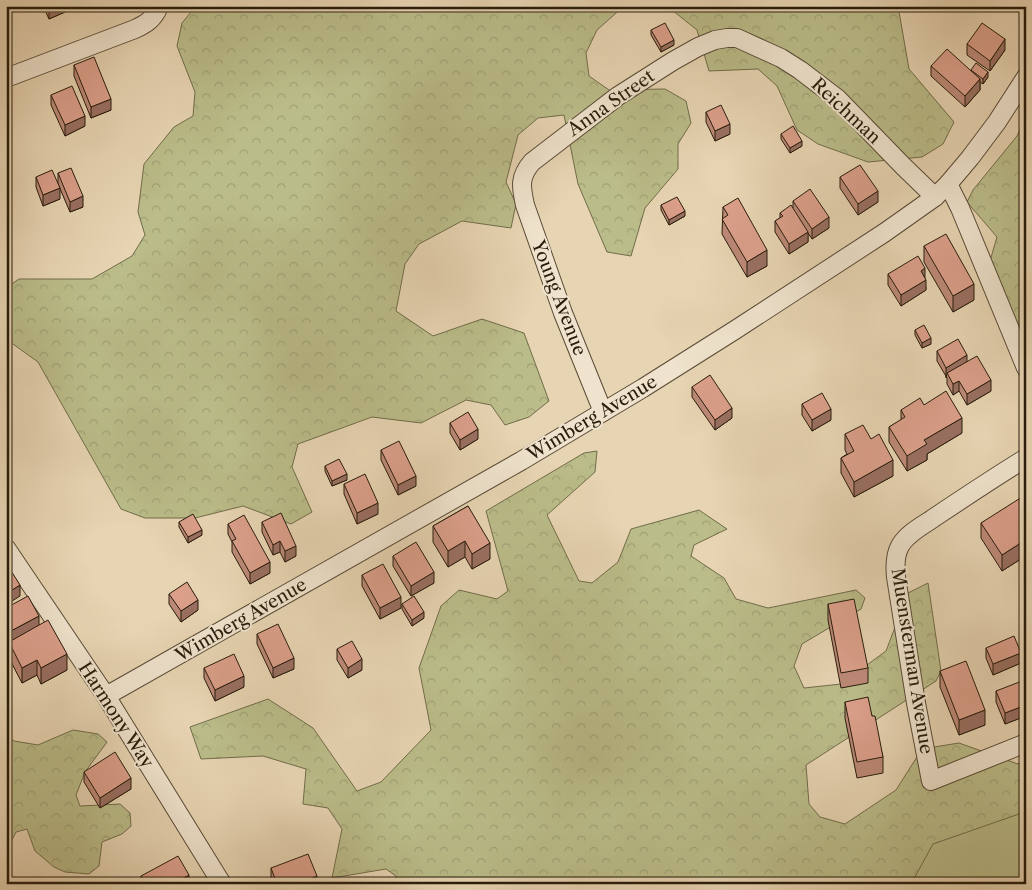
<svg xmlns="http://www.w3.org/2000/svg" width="1032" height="890" font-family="'Libre Caslon Text',serif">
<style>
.green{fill:#babc89;stroke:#716c4a}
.forest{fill:url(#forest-crowns);stroke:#716c4a}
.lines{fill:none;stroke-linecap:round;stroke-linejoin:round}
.minor-casing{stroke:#584a36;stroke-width:20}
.minor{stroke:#efe3cd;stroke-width:18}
.wall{fill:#bc8977;stroke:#281c0c}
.shaded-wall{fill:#996f61;stroke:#281c0c}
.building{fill:#db9f8a;stroke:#281c0c}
.labels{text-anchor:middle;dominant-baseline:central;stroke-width:4;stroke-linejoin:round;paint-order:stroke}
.street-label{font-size:18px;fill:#281c0c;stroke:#efe3cd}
</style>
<defs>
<pattern id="forest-crowns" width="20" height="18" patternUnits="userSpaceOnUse" patternTransform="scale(1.25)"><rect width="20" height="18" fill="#babc89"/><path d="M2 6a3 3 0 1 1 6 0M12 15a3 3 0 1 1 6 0" fill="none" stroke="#a0a175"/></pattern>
</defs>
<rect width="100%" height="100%" fill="#e7d4b2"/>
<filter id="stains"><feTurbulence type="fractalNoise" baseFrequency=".004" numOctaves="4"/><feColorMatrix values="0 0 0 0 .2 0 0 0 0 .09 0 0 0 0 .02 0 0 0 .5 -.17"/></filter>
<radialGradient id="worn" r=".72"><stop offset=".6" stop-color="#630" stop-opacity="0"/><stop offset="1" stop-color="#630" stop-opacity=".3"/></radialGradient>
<polygon class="green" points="1026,791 1026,884 874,884 886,849"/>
<g class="forest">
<polygon points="196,6 624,6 597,30 586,53 589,76 609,90 665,89 686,101 691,123 678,144 678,169 645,208 631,256 607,252 578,184 564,115 538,118 518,135 506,182 516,204 511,228 462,221 419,244 405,264 396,311 433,336 482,319 524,333 549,401 529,417 505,425 491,405 466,400 421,423 372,417 298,444 292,467 312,512 291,524 243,506 195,518 145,518 121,509 38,362 6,339 6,288 19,279 92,279 132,256 145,235 138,212 144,164 174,127 193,116 195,92 177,46 182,23"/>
<polygon points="667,6 898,6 909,69 954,122 943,144 922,157 868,162 818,144 797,130 777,86 758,69 709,71 697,30"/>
<polygon points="1026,118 1026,351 990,261 997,237 967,202 973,190 1017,136"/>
<polygon points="597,451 595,472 547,515 579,581 592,583 618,562 631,529 699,510 727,529 694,545 691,556 724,578 736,599 768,608 856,590 865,598 861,609 802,644 794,666 804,688 841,684 886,651 908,593 928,583 941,671 936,681 806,765 809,804 820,817 845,824 896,790 922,749 959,743 1018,764 1026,762 1026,808 1019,814 933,844 911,884 398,884 396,876 386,869 332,878 342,829 328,808 303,804 306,769 263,756 201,759 190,727 268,699 313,728 357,791 381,782 431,730 419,668 441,606 459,590 497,599 508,591 486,511 584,453"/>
<polygon points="73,730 98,734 107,742 85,772 76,795 80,806 120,804 130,813 131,826 122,834 102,842 99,866 89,874 65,872 54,867 35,851 27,829 16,832 6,852 6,734 14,741 38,745"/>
</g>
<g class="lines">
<defs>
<g id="minor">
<path d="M6,78L135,29C146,24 154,19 159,6"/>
<polyline points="948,184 960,208 1026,368"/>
<path d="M603,412L563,313L525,205C521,187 519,177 532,162L618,96L673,61L698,47L715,40L727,38H737L781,58L800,70L838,99L903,166L935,197"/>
<path d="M1026,458C995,477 965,497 935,517C924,525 907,533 900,546C895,555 895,567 896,577L916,703L931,781L1026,743"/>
<polyline points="6,548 106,696 222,884"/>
<polyline points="106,696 521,461 643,388 735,330 884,233 935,197 948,184 970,158 997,122 1026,77"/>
</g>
</defs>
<use href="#minor" class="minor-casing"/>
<use href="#minor" class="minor"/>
</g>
<g class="wall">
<polygon points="43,6 72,6 72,9 49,19"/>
<polygon points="651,30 674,45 661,52 651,35"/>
<polygon points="967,44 1005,50 990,71 967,55"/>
<polygon points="74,65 111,110 91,118 74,76"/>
<polygon points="931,66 971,71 971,70 988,77 983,84 980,82 980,90 965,107 931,76"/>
<polygon points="51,95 85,126 65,136 51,105"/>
<polygon points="706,112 730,134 715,141 706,122"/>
<polygon points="781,134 802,146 790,153 781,139"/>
<polygon points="58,173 83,207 70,212 58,184"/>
<polygon points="36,177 60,199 43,206 36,187"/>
<polygon points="840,177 878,202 858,215 840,188"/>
<polygon points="793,201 829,228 812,239 808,233 808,242 789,254 775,232 775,221 780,218 780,213 793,208"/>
<polygon points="661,205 685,216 669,225 661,210"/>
<polygon points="723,207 767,266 747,277 722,234"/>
<polygon points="924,246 974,300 953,312 924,262"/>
<polygon points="888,274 925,279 926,290 901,306 888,285"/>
<polygon points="915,330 931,344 922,348 915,335"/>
<polygon points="937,351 967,361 991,391 967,405 959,391 953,395 947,384 947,378 937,361"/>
<polygon points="692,387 732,418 715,430 692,397"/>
<polygon points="802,404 831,420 812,431 802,415"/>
<polygon points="924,405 962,433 927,454 927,460 907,471 889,442 889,427 901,420 901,410"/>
<polygon points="450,423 478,439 460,450 450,433"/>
<polygon points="845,434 871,439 893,476 854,497 841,473 841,458 847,454 845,450"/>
<polygon points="381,450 416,486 398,495 381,460"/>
<polygon points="325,466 347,480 332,486 325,471"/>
<polygon points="344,484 378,514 357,524 344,494"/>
<polygon points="1026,503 1026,559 1024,557 1002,571 981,538 981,523"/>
<polygon points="468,506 490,559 472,569 465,557 448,567 433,542 433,526"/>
<polygon points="179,522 202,535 188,543 179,527"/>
<polygon points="262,522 296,556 285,562 280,552 273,555 262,532"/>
<polygon points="228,524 270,573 250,584 232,552 232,542 228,534"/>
<polygon points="393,556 434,583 411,596 393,566"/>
<polygon points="362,575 401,608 380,619 362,586"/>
<polygon points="169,594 198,610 181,622 169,604"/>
<polygon points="402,604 424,618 412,626 402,609"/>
<polygon points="828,604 868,668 868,683 841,688 828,620"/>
<polygon points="6,608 39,625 67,670 41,684 37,675 22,683 9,658 9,642 6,638"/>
<polygon points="257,634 294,669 273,678 257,644"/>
<polygon points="986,648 1021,663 993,675 986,658"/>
<polygon points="337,649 362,670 348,678 337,660"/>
<polygon points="204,668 244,687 215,701 204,678"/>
<polygon points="940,671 985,725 959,735 940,687"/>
<polygon points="996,691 1026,691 1026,716 1005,724 996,702"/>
<polygon points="845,702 872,716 883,757 883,773 857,778 845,718"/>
<polygon points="84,772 131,789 100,808 84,782"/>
<polygon points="271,868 317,884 273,884 271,879"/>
<polygon points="141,876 189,884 141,884"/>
</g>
<g class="shaded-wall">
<polygon points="55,6 72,6 72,9 49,19 49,9"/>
<polygon points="1005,39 1005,50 990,71 990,61"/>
<polygon points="674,40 674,45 661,52 661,47"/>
<polygon points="988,72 988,77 983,84 983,79"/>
<polygon points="980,79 980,90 965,107 965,96"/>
<polygon points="111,99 111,110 91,118 91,107"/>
<polygon points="85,116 85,126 65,136 65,125"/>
<polygon points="730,124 730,134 715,141 715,131"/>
<polygon points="802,141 802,146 790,153 790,148"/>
<polygon points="60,188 60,199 43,206 43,195"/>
<polygon points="878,191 878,202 858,215 858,204"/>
<polygon points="83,196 83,207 70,212 70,202"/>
<polygon points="685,211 685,216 669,225 669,220"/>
<polygon points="829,217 829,228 812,239 812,229"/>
<polygon points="808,232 808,242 789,254 789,244"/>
<polygon points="767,250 767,266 747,277 747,262"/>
<polygon points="925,268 925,279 921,271"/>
<polygon points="926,280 926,290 901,306 901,295"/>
<polygon points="974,284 974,300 953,312 953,296"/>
<polygon points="931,338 931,344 922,348 922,343"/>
<polygon points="967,355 967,366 947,373 946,378 946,368"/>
<polygon points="991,380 991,391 967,405 967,394"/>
<polygon points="959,381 959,391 953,395 953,384"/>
<polygon points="732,408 732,418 715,430 715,420"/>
<polygon points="831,409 831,420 812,431 812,420"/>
<polygon points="962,418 962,433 927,454 927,460 907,471 907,456 924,440"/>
<polygon points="478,429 478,439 460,450 460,440"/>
<polygon points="893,460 893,476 854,497 854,482"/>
<polygon points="347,474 347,480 332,486 332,481"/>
<polygon points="416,476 416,486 398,495 398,485"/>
<polygon points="378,503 378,514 357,524 357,513"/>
<polygon points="202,530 202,535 188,543 188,537"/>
<polygon points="280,541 280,552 273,555 273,545"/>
<polygon points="465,541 465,557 448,567 448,551"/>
<polygon points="1024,541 1024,557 1002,571 1002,555"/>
<polygon points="490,543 490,559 472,569 472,554"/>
<polygon points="296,546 296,556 285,562 285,551"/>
<polygon points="270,562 270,573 250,584 250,573"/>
<polygon points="434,572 434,583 411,596 411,586"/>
<polygon points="20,585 20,596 6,605 6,594"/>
<polygon points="401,597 401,608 380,619 380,608"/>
<polygon points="198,600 198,610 181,622 181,611"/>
<polygon points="424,612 424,618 412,626 412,620"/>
<polygon points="39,616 39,627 9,643 9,632"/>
<polygon points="1021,653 1021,663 993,675 993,664"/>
<polygon points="67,654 67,670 41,684 41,668"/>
<polygon points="294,658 294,669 273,678 273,668"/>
<polygon points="362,659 362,670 348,678 348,668"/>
<polygon points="37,660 37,675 22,683 22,668"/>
<polygon points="244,676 244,687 215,701 215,690"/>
<polygon points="1026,705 1026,716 1005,724 1005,713"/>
<polygon points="985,710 985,725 959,735 959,720"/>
<polygon points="131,778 131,789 100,808 100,798"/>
<polygon points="189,875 189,884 173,884"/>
<polygon points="317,876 317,884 298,884"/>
</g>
<g class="building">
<polygon points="48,6 55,6 49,9"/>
<polygon points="665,23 674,40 661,47 651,30"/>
<polygon points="982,23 1005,39 990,61 967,44"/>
<polygon points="947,49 980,79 965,96 931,66"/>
<polygon points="94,57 111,99 91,107 74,65"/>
<polygon points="976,63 988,72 983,79 971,70"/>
<polygon points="72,86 85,116 65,125 51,95"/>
<polygon points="721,105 730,124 715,131 706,112"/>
<polygon points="793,126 802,141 790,148 781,134"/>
<polygon points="860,165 878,191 858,204 840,177"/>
<polygon points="71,168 83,196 70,202 58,173"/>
<polygon points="52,170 60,188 43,195 36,177"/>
<polygon points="810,189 829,217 812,229 793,201"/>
<polygon points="677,197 685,211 669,220 661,205"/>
<polygon points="738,198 767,250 747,262 722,219 728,215 723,207"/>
<polygon points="791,205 808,232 789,244 775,221 783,216 780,213"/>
<polygon points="946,234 974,284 953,296 924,246"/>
<polygon points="918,256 925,268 921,271 926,280 901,295 888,274"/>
<polygon points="924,325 931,338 922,343 915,330"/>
<polygon points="958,339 967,355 946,368 937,351"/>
<polygon points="977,356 991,380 967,394 959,381 953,384 947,373"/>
<polygon points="710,375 732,408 715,420 692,387"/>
<polygon points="946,391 962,418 924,440 927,444 907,456 889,427 905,417 901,410 920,398 924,405"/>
<polygon points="822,393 831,409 812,420 802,404"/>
<polygon points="468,412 478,429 460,440 450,423"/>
<polygon points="863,425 871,439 879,434 893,460 854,482 841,458 854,451 845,434"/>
<polygon points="399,441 416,476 398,485 381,450"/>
<polygon points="339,459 347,474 332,481 325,466"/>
<polygon points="365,474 378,503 357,513 344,484"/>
<polygon points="1022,497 1026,503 1026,544 1024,541 1002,555 981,523"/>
<polygon points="468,506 490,543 472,554 465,541 448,551 433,526"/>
<polygon points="281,513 296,546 285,551 280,541 273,545 262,522"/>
<polygon points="193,514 202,530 188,537 179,522"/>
<polygon points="244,515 270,562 250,573 232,541 236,539 228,524"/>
<polygon points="416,542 434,572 411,586 393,556"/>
<polygon points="383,564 401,597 380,608 362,575"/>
<polygon points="8,566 20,585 6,594 6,567"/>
<polygon points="187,582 198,600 181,611 169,594"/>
<polygon points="28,596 39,616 9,632 6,627 6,608"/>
<polygon points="414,596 424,612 412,620 402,604"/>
<polygon points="854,599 868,668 841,673 828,604"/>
<polygon points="48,620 67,654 41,668 37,660 22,668 9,642"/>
<polygon points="278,624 294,658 273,668 257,634"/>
<polygon points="1014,636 1021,653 993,664 986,648"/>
<polygon points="352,641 362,659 348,668 337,649"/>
<polygon points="234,654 244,676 215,690 204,668"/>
<polygon points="966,661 985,710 959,720 940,671"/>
<polygon points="1022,681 1026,691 1026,705 1005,713 996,691"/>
<polygon points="868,697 872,716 875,716 883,757 857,762 845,702"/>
<polygon points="115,752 131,778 100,798 84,772"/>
<polygon points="308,854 317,876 298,884 277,884 271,868"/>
<polygon points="178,856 189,875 173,884 145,884 141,876"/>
</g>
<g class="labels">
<g class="street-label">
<text transform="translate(611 103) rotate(-35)">Anna Street</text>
<text transform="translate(846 111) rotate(43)">Reichman</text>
<text transform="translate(559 298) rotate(69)">Young Avenue</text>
<text transform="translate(592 418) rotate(-31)">Wimberg Avenue</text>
<text transform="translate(241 620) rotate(-30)">Wimberg Avenue</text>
<text transform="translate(912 661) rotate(81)">Muensterman Avenue</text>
<text transform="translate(116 715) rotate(57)">Harmony Way</text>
</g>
</g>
<rect width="1032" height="890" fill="none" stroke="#e7d4b2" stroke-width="25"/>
<rect x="8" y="8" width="1017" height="875" fill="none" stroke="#281c0c" stroke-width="2.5"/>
<rect x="12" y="12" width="1007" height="865" fill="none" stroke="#281c0c"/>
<rect width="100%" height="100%" filter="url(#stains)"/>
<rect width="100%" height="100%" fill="url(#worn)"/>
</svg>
